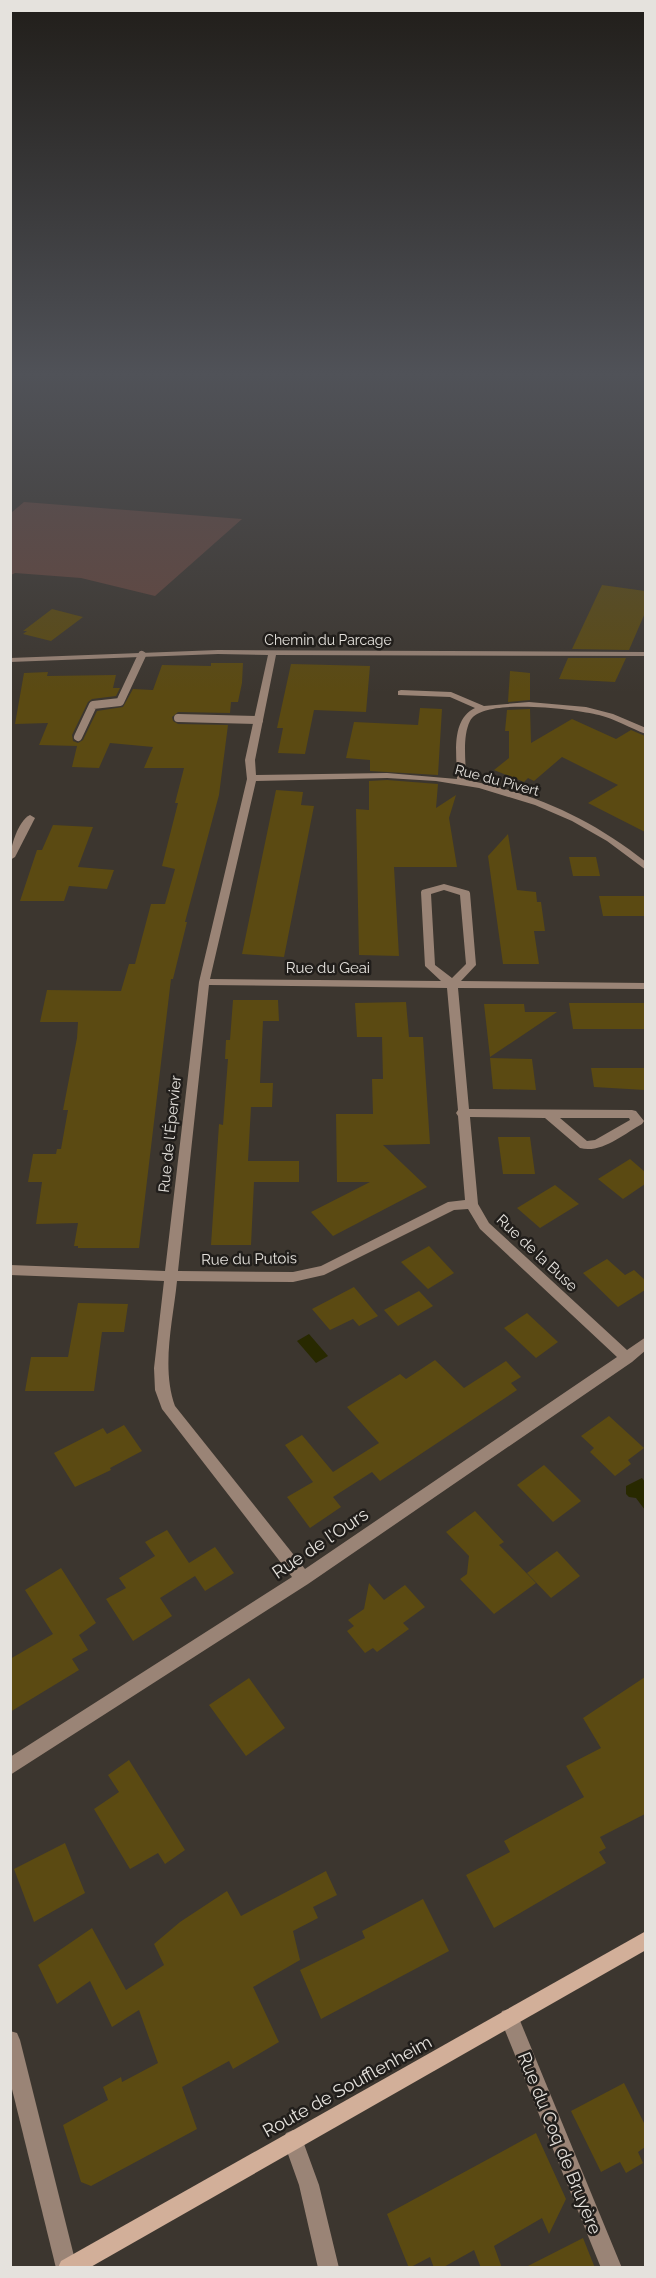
<svg xmlns="http://www.w3.org/2000/svg" width="656" height="2278" font-family="Raleway,sans-serif">
<style>
.green{fill:#64453c}
.water{fill:#282900}
.building{fill:#5b4a12}
.lines{fill:none;stroke-linecap:round;stroke-linejoin:round}
.lane{stroke:#9a8476;stroke-width:8}
.street{fill:#9a8476;fill-rule:evenodd}
.secondary{fill:#d2af99;fill-rule:evenodd}
.labels{text-anchor:middle;dominant-baseline:central;stroke-width:5;stroke-linejoin:round;paint-order:stroke}
.far-street-label{font-size:14px;fill:#e5e2dd;stroke:#211e1b}
.street-label{font-size:15px;fill:#e5e2dd;stroke:#211e1b}
.near-street-label{font-size:18px;fill:#e5e2dd;stroke:#211e1b}
</style>
<rect width="100%" height="100%" fill="#3c362f"/>
<polygon class="green" points="24,502 242,519 155,596 81,578 15,573 11,575 11,513"/>
<g class="water">
<polygon points="309,1334 328,1356 316,1363 297,1341"/>
<polygon points="642,1478 645,1482 645,1510 636,1498 629,1497 626,1494 626,1486"/>
</g>
<g class="building">
<polygon points="602,585 645,591 645,613 629,650 572,649"/>
<polygon points="52,609 83,617 51,641 23,634 27,631 23,631"/>
<polygon points="568,658 626,658 615,682 559,679"/>
<polygon points="211,663 243,663 242,683 238,702 231,702 230,713 178,712 172,717 173,721 178,724 228,725 219,795 185,922 187,922 173,979 171,979 139,1248 78,1248 78,1246 74,1246 78,1223 36,1224 42,1182 28,1182 33,1154 56,1154 57,1149 61,1149 68,1110 63,1110 77,1038 78,1022 40,1022 47,990 121,991 129,964 135,964 151,904 165,904 175,869 162,866 178,803 175,803 184,768 144,768 153,747 110,743 99,768 72,767 77,746 39,745 48,723 15,724 24,673 48,672 47,676 116,675 113,688 120,688 116,696 92,699 88,702 72,735 73,741 78,743 83,740 97,711 123,707 133,689 153,690 162,665 211,666"/>
<polygon points="291,664 370,666 366,712 314,710 305,754 278,753 283,728 277,728"/>
<polygon points="510,671 530,673 530,700 508,702"/>
<polygon points="420,708 442,709 438,775 370,771 370,760 346,758 354,722 418,725"/>
<polygon points="530,709 531,743 572,719 616,739 631,730 645,736 645,832 588,803 618,785 562,757 534,781 528,778 524,782 494,770 509,758 509,731 505,731 507,710"/>
<polygon points="387,780 438,784 436,808 456,795 449,818 457,867 394,867 399,956 359,955 356,809 369,810 369,781"/>
<polygon points="276,790 303,792 301,805 314,806 284,957 242,954"/>
<polygon points="53,825 93,827 78,867 114,870 107,889 69,886 64,901 20,901 37,850 42,850"/>
<polygon points="508,834 517,890 536,892 537,902 541,902 545,931 534,931 539,964 503,964 488,856"/>
<polygon points="569,857 596,857 600,876 573,876"/>
<polygon points="599,896 645,896 645,916 603,916"/>
<polygon points="233,1000 278,1000 279,1021 263,1021 260,1083 273,1083 272,1107 251,1107 248,1161 299,1161 299,1182 254,1182 251,1245 211,1245 219,1124 223,1125 228,1059 225,1059 226,1040 230,1040"/>
<polygon points="406,1002 409,1037 423,1037 430,1144 383,1145 427,1187 333,1236 311,1212 370,1182 337,1182 336,1114 373,1114 372,1079 383,1079 382,1037 357,1037 355,1003"/>
<polygon points="569,1003 645,1003 645,1029 573,1029"/>
<polygon points="484,1004 524,1004 525,1012 557,1012 490,1057"/>
<polygon points="490,1058 532,1059 536,1090 493,1089"/>
<polygon points="591,1068 645,1068 645,1090 594,1087"/>
<polygon points="498,1137 530,1137 535,1174 503,1174"/>
<polygon points="630,1159 645,1172 645,1184 623,1199 598,1179"/>
<polygon points="555,1185 579,1204 540,1228 517,1208"/>
<polygon points="429,1246 454,1273 428,1289 401,1262"/>
<polygon points="607,1259 625,1275 634,1270 645,1280 645,1290 618,1307 583,1273"/>
<polygon points="354,1287 378,1316 359,1326 353,1319 330,1330 312,1309"/>
<polygon points="419,1291 433,1306 398,1326 384,1310"/>
<polygon points="78,1303 128,1304 124,1332 102,1332 94,1391 25,1391 31,1357 68,1357"/>
<polygon points="527,1313 558,1342 536,1358 504,1328"/>
<polygon points="435,1360 464,1388 506,1361 521,1377 511,1383 517,1390 380,1481 372,1472 333,1497 341,1507 310,1528 287,1497 313,1482 285,1445 302,1435 333,1472 379,1443 347,1407 400,1374 406,1379"/>
<polygon points="609,1416 644,1448 628,1460 631,1464 615,1476 590,1452 594,1448 581,1436"/>
<polygon points="124,1425 142,1451 110,1468 111,1470 75,1487 54,1453 103,1428 107,1434"/>
<polygon points="544,1465 581,1501 553,1522 517,1485"/>
<polygon points="475,1511 504,1542 499,1545 536,1583 494,1614 460,1579 467,1574 469,1556 446,1532"/>
<polygon points="167,1530 189,1563 215,1547 234,1573 205,1591 195,1576 160,1598 172,1616 133,1641 106,1599 126,1588 119,1578 155,1556 145,1542"/>
<polygon points="557,1551 580,1576 551,1598 527,1573"/>
<polygon points="61,1568 96,1623 79,1635 88,1650 72,1659 79,1670 10,1712 10,1659 53,1634 25,1590"/>
<polygon points="369,1583 384,1600 405,1585 425,1607 403,1623 409,1629 377,1652 373,1648 365,1653 347,1631 354,1626 348,1620 364,1609"/>
<polygon points="645,1677 645,1814 600,1837 606,1848 599,1852 606,1863 494,1928 466,1875 510,1852 504,1841 584,1797 566,1766 601,1748 583,1718"/>
<polygon points="249,1678 285,1728 246,1756 209,1705"/>
<polygon points="129,1760 185,1850 165,1864 158,1853 130,1869 94,1809 119,1792 108,1775"/>
<polygon points="65,1843 85,1893 34,1922 14,1869"/>
<polygon points="326,1871 337,1895 313,1907 318,1918 293,1931 300,1960 253,1987 279,2042 233,2069 229,2061 182,2087 197,2129 91,2186 81,2182 63,2125 108,2100 103,2087 121,2077 122,2082 158,2063 139,2010 112,2027 90,1981 57,2004 38,1965 92,1928 126,1990 164,1965 154,1944 180,1922 227,1891 241,1916"/>
<polygon points="423,1899 449,1951 321,2019 300,1970 365,1938 362,1931"/>
<polygon points="624,2083 645,2125 645,2147 638,2152 643,2163 626,2173 620,2162 601,2172 571,2111"/>
<polygon points="536,2133 566,2199 549,2234 542,2218 494,2246 502,2268 481,2268 474,2250 442,2268 434,2268 430,2257 409,2268 387,2214"/>
<polygon points="583,2238 595,2268 524,2268"/>
</g>
<g class="lines">
<g class="lane">
<polyline points="178,718 259,720"/>
<polyline points="78,737 93,705 120,702 142,655"/>
</g>
<g class="street">
<path d="M218,650L646,652V656L276,655L255,760L256,775L387,773L457,779C457,756 450,720 475,708L450,697L398,695V691L401,690L451,692L484,706L529,702L586,707L613,714L646,728V734C630,728 615,719 599,715C576,709 481,697 470,721C462,737 466,762 466,780C535,793 590,818 646,862V870L607,841L572,821L535,805L479,788L436,781L387,778L256,781L210,979L441,981L425,966L421,892L422,890L444,884L469,891L470,893L476,965L461,981L646,983V989L458,988L469,1109L632,1110L636,1111L644,1121L642,1124C624,1134 601,1154 580,1148L545,1118L470,1117L478,1204L489,1223L627,1350L646,1337V1350L632,1362L308,1584L10,1775V1757L292,1577L162,1409L155,1390L154,1368L164,1281L10,1275V1265L165,1271L199,982L247,779L245,760L268,655L218,654L10,662V658ZM444,890L460,895L466,964L452,978L435,965L431,894ZM209,985L447,988L458,1110L456,1113L458,1116L465,1200L448,1202L321,1266L293,1272L178,1271ZM560,1118H629L630,1120L595,1140L587,1141ZM468,1209L480,1229L617,1357L305,1569L175,1406C161,1367 173,1321 177,1281L293,1282L324,1275L454,1210Z"/>
<path d="M30,815L35,818L15,857L10,860C10,847 18,821 30,815Z"/>
<polygon points="509,2009 516,2011 622,2268 601,2268 500,2018 502,2011"/>
<polygon points="10,2031 17,2033 20,2040 77,2268 56,2268 10,2081"/>
<polygon points="293,2130 300,2133 319,2185 339,2268 318,2268 299,2185 283,2140 286,2133"/>
</g>
<polygon class="secondary" points="646,1931 646,1950 89,2268 58,2268 61,2261"/>
</g>
<linearGradient id="sky" x2="0" y2="1"><stop stop-color="#211e1a"/><stop offset="0.54" stop-color="#505258"/><stop offset="1" stop-color="#505258" stop-opacity="0"/></linearGradient>
<rect width="656" height="693" fill="url(#sky)"/>
<g class="labels">
<g class="far-street-label">
<text x="328" y="640">Chemin du Parcage</text>
<text transform="translate(497 780) rotate(15)">Rue du Pivert</text>
</g>
<g class="street-label">
<text x="328" y="968">Rue du Geai</text>
<text transform="translate(170 1134) rotate(-84)">Rue de l'Épervier</text>
<text transform="translate(537 1253) rotate(43)">Rue de la Buse</text>
<text transform="translate(249 1259) rotate(-1)">Rue du Putois</text>
</g>
<g class="near-street-label">
<text transform="translate(320 1543) rotate(-34)">Rue de l'Ours</text>
<text transform="translate(347 2086) rotate(-29)">Route de Soufflenheim</text>
<text transform="translate(560 2143) rotate(68)">Rue du Coq de Bruyère</text>
</g>
</g>
<rect width="656" height="2278" fill="none" stroke="#e5e2dd" stroke-width="24"/>
</svg>
